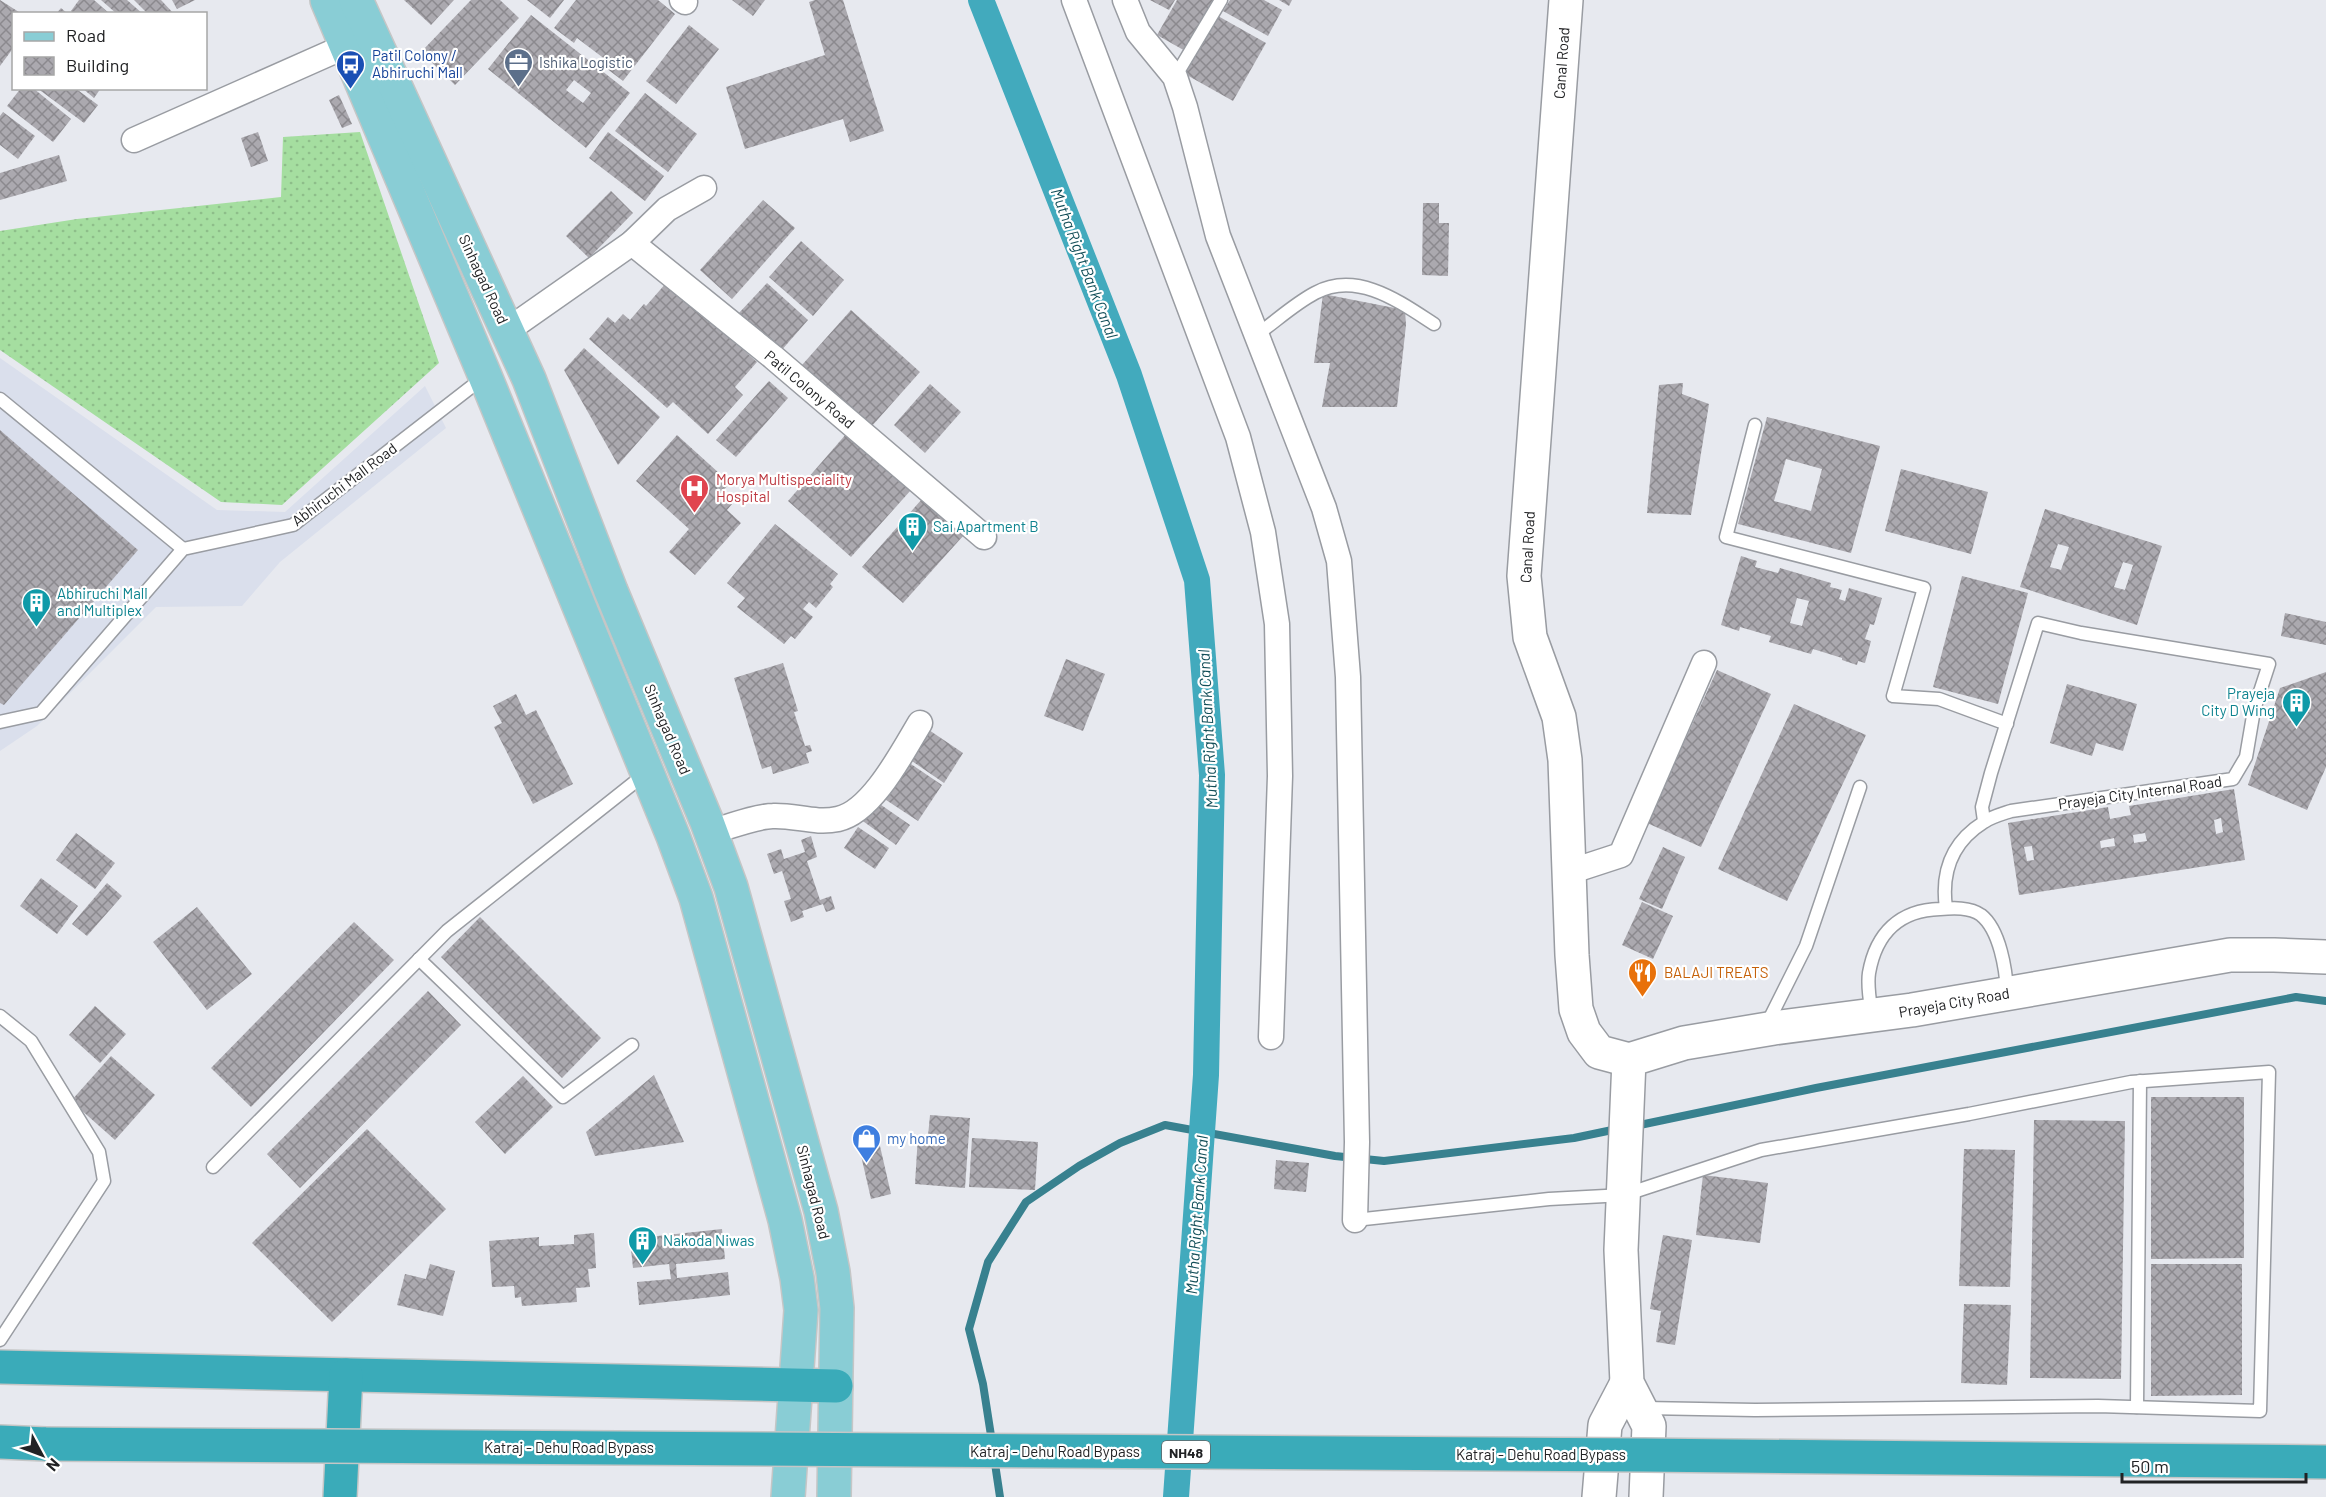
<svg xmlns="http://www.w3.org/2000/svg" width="2326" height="1497" font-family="Barlow,sans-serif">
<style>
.built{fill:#dadfec}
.grass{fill:url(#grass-dots)}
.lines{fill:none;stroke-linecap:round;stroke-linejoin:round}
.stream{stroke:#38818f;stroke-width:8}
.canal{stroke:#42aabd;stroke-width:26}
.building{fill:url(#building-cross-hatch);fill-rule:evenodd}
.lane-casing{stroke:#999ca2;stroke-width:15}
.street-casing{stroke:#999ca2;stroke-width:27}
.secondary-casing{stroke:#999ca2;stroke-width:36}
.primary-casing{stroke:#c5c6c6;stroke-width:36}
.highway-casing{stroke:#c5c6c6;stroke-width:36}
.lane{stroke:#fff;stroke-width:12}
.street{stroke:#fff;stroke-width:24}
.secondary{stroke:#fff;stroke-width:33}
.primary{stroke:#89cdd5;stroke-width:33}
.highway{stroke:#3aabb9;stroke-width:33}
.highway-bridge-casing{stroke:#c5c6c6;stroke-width:36;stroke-linecap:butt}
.highway-bridge{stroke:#3aabb9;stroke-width:33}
.labels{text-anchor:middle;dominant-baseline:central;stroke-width:4.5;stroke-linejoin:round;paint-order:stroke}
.shield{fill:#fff;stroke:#646466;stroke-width:1.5}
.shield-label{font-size:14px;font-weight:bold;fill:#212224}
.transit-label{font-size:15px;fill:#164399;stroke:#fff;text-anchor:start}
.service-label{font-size:15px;fill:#4e5e75;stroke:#fff;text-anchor:start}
.street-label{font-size:15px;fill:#212224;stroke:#fff}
.health-label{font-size:15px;fill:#be3a42;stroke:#fff;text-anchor:start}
.culture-label{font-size:15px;fill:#0d838f;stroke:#fff;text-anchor:start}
.food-label{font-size:15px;fill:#c56008;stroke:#fff;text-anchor:start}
.shop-label{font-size:15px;fill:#366cbe;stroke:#fff;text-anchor:start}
.water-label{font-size:16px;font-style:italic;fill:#124e58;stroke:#fff}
</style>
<defs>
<pattern id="grass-dots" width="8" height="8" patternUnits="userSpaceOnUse" patternTransform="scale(1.5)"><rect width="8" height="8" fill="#a5dea0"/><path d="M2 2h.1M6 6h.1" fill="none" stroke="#8ebe8a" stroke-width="1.8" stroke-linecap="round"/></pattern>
<pattern id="building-cross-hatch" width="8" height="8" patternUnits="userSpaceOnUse" patternTransform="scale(1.5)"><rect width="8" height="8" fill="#aba9af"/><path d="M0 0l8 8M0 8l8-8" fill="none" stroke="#8b898e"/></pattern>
</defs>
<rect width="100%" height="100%" fill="#e7e9ef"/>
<polygon class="built" points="0,358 217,510 285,512 425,386 446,428 280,562 242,606 156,607 37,726 0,751"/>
<polygon class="grass" points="360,132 439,363 282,505 221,502 0,350 0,231 77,219 281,197 283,137"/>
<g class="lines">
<g class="stream">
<polyline points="1635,1126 1816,1088 2296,997 2326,1001"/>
<polyline points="992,1442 983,1384 969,1329 988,1262 1026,1202 1079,1166 1120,1143 1165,1125 1335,1156 1384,1161 1574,1138 1617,1129"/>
<polyline points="994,1457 1000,1497"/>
</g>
<polyline class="canal" points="981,0 1129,375 1197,580 1212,775 1206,1075 1176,1497"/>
</g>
<g class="building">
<polygon points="0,0 22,14 14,14 14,47 0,66"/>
<polygon points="79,0 94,0 110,14 74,14 71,11"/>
<polygon points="101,0 127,0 143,14 117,14"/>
<polygon points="134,0 161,0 174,14 148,14"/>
<polygon points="172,0 195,0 177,9"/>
<polygon points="404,0 454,0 431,25"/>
<polygon points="471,0 500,0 519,18 455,85 421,52"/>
<polygon points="527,0 564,0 550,18"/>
<polygon points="576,0 658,0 675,14 623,81 606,68 610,63 577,38 574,43 554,28"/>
<polygon points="732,0 765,0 753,16"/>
<polygon points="815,0 843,0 884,131 850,142 843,119 745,149 726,87 825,55 809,2"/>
<polygon points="1150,0 1175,0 1169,10"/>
<polygon points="1177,0 1216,0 1187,52 1157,35"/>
<polygon points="1230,0 1264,0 1282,10 1268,36 1223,11"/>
<polygon points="1279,0 1292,0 1289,6"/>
<polygon points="61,8 68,14 56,14"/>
<path d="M531,15L630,93L586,148L488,69ZM574,80L591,93L583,103L566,90Z"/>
<polygon points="1218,16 1266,43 1233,101 1185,74"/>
<polygon points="689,25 719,49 676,104 646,81"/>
<polygon points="21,88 33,88 71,119 53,142 7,106"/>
<polygon points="37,88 75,88 98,105 84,123"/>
<polygon points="82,88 101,88 94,98"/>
<polygon points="645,93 697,134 668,172 615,131"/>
<polygon points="339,95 352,124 342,128 329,100"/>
<polygon points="3,112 35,136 18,159 0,145 0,116"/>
<polygon points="258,132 268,161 251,167 241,138"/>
<polygon points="608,132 664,176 645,201 589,158"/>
<polygon points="59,155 67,181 0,200 0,173"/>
<polygon points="611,191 633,213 589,258 566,236"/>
<polygon points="763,200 795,228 732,299 700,270"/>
<polygon points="1423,203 1439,203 1439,223 1449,223 1448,276 1422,275"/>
<polygon points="801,241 844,280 813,316 769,277"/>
<polygon points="667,282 757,362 735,387 743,395 708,434 673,402 667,408 589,339 608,317 615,323 623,314 630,320 644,304 646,306"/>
<polygon points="767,283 808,320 780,352 738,314"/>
<polygon points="1323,294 1405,310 1406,325 1397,407 1322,407 1330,363 1314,363"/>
<polygon points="851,310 920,372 871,427 802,365"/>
<polygon points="584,348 660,417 618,465 564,370"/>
<polygon points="769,381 788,398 736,457 716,440"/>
<polygon points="1683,383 1682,394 1709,404 1691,515 1647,513 1659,385"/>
<polygon points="930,384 961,412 925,453 894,425"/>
<path d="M1767,417L1880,446L1851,553L1738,524ZM1786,459L1822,469L1811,511L1774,501Z"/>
<polygon points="0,430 138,550 4,705 0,703"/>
<polygon points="847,433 911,490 851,557 788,501"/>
<polygon points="677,435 730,483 720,494 732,504 727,510 741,523 695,575 669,552 689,529 636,481"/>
<polygon points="1901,469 1988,492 1971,554 1885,531"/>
<polygon points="922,499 963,536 903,603 862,567"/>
<path d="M2045,509L2162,546L2137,625L2020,587ZM2058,544L2069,547L2061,570L2050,567ZM2123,562L2133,565L2125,590L2114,587Z"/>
<polygon points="775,524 838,574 830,584 833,587 816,608 809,602 803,609 813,617 795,639 791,636 784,644 737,607 745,598 727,583"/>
<path d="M1741,556L1757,561L1755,567L1778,573L1780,568L1831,583L1830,587L1842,590L1839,599L1845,601L1849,588L1882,598L1874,625L1870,624L1865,639L1871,641L1865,663L1858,661L1857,665L1842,660V658L1813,649L1811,654L1769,642L1771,636L1740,627L1739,631L1721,625ZM1797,598L1809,601L1802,626L1790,623Z"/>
<polygon points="1962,576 2028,593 1998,704 1933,687"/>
<polygon points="2285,613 2326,622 2326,645 2281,636"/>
<polygon points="1066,659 1105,674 1083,731 1044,716"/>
<polygon points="783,663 798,711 794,712 805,746 810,745 812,751 806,753 809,763 773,774 771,766 762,769 734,678"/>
<polygon points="1717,670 1771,694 1701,847 1647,823"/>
<polygon points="2326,672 2326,767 2307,810 2248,785 2280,688"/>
<polygon points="2067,684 2137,704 2123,751 2096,743 2092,756 2050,743"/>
<polygon points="516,694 526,715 536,710 573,784 533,804 494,727 502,723 493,706"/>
<polygon points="1794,704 1866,735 1787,901 1718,869"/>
<polygon points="926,728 963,753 944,783 906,757"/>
<polygon points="905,760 942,785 918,821 880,796"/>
<path d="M2234,789L2245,860L2019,895L2008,823L2108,807L2110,819L2131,815L2129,806ZM2221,818L2223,832L2216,834L2214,820ZM2145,833L2147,841L2134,843L2133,835ZM2114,838L2115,846L2101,848L2100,841ZM2032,846L2034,860L2027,861L2024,847Z"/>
<polygon points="874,800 910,825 896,845 860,819"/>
<polygon points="858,827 889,848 875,869 844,848"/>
<polygon points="76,833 115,863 95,889 56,860"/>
<polygon points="811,836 817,857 807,861 820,900 831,896 835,909 826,912 823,904 802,911 804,917 791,922 784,901 791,899 782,871 774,874 767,854 781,849 784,859 805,852 801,840"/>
<polygon points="1663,847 1685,857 1662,909 1639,899"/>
<polygon points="41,878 78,906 57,934 20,906"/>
<polygon points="107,883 122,896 87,936 72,924"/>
<polygon points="1642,902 1673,916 1653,959 1622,945"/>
<polygon points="197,907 252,974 207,1010 153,942"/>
<polygon points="480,917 601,1038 562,1078 441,957"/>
<polygon points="354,922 394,960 251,1107 211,1068"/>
<polygon points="428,991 461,1025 300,1188 267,1154"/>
<polygon points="95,1006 126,1034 100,1063 69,1035"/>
<polygon points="111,1056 155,1095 115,1140 71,1101"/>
<polygon points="654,1075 684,1142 595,1156 586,1132"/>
<polygon points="523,1076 553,1107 505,1154 475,1122"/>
<polygon points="2151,1097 2244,1097 2244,1258 2151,1259"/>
<polygon points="930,1115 970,1118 965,1188 915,1184 918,1135 928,1136"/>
<polygon points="2034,1120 2125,1121 2121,1379 2030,1378"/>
<polygon points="367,1129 446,1209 332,1322 252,1243"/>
<polygon points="877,1133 891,1194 871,1199 857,1138"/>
<polygon points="972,1138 1038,1142 1035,1190 969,1187"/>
<polygon points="1964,1149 2015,1150 2010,1287 1959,1286"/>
<polygon points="1276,1160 1309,1163 1306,1192 1274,1189"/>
<polygon points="1703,1175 1768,1183 1760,1243 1696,1235"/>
<polygon points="722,1229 725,1259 676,1264 677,1278 728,1272 730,1295 639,1305 637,1282 671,1279 669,1264 633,1268 630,1239"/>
<polygon points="594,1233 596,1268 588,1269 590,1287 576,1288 577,1302 522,1306 521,1297 515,1298 514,1286 492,1287 489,1241 539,1237 539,1246 574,1244 574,1235"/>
<polygon points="1663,1235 1692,1240 1675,1345 1656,1342 1661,1311 1650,1309"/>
<polygon points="430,1264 455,1271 443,1316 397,1305 405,1274 426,1279"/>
<polygon points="2151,1264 2242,1264 2242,1395 2151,1396"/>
<polygon points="1964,1304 2011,1305 2007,1385 1961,1383"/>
</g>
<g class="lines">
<defs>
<g id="lane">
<polyline points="1175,77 1221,0"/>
<path d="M1255,336C1275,322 1294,304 1315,293C1357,270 1400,302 1434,324"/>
<polyline points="0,399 183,549"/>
<polyline points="1755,425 1726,537 1924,588 1893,696 1939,699 2007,724"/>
<polyline points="0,722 41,713 183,549 293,525 484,377"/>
<path d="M1946,908C1941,872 1952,842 1984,822C1991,817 2002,814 2011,811L2233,779L2246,757L2254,710L2269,664L2081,633L2038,623L1991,773L1982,807L1984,821"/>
<polyline points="419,959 563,1097 632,1045"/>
<path d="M1872,1015C1870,1002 1867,986 1869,973C1876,933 1900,910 1940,909C1953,908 1970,907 1981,915C2000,930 2006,970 2007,992"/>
<polyline points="0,1016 31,1041 99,1152 104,1181 0,1340"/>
<polyline points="1766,1026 1806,946 1860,787"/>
<polyline points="213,1167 447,931 645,774"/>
<polyline points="1355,1220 1549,1199 1624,1195 1761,1150 1969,1114 2131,1082 2269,1072 2260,1411 2098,1406 1755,1410 1644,1408"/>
<polyline points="2137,1407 2140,1081"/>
</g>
<g id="street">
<polyline points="682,0 685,2"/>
<polyline points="1074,0 1238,437 1263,532 1277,624 1280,776 1271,1037"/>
<polyline points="1125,0 1138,32 1175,77 1185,107 1218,236 1324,508 1339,561 1348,677 1357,1142 1355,1220"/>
<polyline points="134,140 346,46"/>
<polyline points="632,243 773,357 984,537"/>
<polyline points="508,330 632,243 667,209 704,188"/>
<path d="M711,832C728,827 757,816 773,816C795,815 815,824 838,819C872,812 903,751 920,723"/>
<polyline points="1569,872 1621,855 1704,663"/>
</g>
<g id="secondary">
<polyline points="1566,0 1524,576 1530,637 1559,717 1565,760 1572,955 1576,1009 1584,1032 1599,1052 1629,1060"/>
<polyline points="1599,1497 1605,1425 1627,1383"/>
<polyline points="1646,1497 1649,1426 1627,1383 1621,1250 1629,1060 1684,1043 1774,1028 1912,1010 2230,955 2274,955 2326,957"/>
</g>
<g id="primary">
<polyline points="327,0 485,376 673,836 696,898 785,1220 797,1278 801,1310 788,1497"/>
<polyline points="356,0 529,379 611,591 707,822 731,887 821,1211 833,1272 837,1308 834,1497"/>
</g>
<g id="highway">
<polyline points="0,1367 836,1386"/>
<polyline points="0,1442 46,1444"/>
<polyline points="340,1497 346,1375"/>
</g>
</defs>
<use href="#lane" class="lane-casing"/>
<use href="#street" class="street-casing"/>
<use href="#secondary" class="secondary-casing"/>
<use href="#primary" class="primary-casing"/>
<use href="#highway" class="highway-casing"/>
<use href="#lane" class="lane"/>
<use href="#street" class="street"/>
<use href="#secondary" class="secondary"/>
<use href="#primary" class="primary"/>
<use href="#highway" class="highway"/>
<defs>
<polyline id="highway-bridge" points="46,1444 1644,1455 2326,1462"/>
</defs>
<use href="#highway-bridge" class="highway-bridge-casing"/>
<use href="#highway-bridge" class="highway-bridge"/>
</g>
<defs>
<symbol id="office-pin" viewBox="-11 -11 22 30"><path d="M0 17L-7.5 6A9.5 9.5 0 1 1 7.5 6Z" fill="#5c6f8a" stroke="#fff"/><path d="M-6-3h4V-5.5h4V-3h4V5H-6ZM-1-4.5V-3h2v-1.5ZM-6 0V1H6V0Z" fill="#fff"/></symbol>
<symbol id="bus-pin" viewBox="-11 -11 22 30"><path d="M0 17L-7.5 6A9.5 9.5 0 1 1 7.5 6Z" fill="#1a4fb4" stroke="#fff"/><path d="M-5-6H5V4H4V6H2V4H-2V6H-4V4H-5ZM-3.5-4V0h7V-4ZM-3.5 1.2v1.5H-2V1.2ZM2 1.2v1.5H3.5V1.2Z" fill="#fff"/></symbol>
<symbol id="hospital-pin" viewBox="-11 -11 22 30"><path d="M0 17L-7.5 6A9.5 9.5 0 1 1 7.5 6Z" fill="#e0444e" stroke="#fff"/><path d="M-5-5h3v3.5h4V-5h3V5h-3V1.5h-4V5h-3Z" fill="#fff"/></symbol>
<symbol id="building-pin" viewBox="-11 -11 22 30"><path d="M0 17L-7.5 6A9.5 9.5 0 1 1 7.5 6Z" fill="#0f9aa8" stroke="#fff"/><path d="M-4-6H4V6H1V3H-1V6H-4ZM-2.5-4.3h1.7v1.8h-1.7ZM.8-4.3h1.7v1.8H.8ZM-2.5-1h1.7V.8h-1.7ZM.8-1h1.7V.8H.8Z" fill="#fff"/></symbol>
<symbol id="restaurant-pin" viewBox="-11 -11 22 30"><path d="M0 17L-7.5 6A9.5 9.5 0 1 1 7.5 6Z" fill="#e8710a" stroke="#fff"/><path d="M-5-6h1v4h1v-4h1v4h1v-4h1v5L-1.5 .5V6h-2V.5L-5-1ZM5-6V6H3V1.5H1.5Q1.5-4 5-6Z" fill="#fff"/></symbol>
<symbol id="shop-pin" viewBox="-11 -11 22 30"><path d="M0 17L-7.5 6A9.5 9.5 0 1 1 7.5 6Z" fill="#3f7fe0" stroke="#fff"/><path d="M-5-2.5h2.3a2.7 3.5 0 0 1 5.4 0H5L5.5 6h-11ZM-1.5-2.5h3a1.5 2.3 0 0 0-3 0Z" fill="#fff"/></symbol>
</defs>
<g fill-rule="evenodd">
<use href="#office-pin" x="502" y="46" width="33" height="45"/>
<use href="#bus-pin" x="334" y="48" width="33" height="45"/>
<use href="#hospital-pin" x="678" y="472" width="33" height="45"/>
<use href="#building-pin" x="896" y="510" width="33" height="45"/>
<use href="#building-pin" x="20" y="586" width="33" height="45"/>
<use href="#building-pin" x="2280" y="686" width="33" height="45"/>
<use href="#restaurant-pin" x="1626" y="956" width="33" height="45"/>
<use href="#shop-pin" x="850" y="1122" width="33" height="45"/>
<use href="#building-pin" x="626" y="1224" width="33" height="45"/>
</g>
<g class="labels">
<rect class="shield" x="1162" y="1441" width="48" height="22" rx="4.5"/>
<g class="shield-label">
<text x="1186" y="1452">NH48</text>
</g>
<g class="transit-label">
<text x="372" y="55">Patil Colony /<tspan x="372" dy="17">Abhiruchi Mall</tspan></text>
</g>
<g class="service-label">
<text x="539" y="62">Ishika Logistic</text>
</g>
<g class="street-label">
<text transform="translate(1561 63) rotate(-86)">Canal Road</text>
<text transform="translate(484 279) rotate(65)">Sinhagad Road</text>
<text transform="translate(810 389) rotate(40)">Patil Colony Road</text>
<text transform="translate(344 484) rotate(-37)">Abhiruchi Mall Road</text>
<text transform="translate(1527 547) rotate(-87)">Canal Road</text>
<text transform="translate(668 729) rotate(67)">Sinhagad Road</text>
<text transform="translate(2140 792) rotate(-8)">Prayeja City Internal Road</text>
<text transform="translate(1954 1002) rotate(-10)">Prayeja City Road</text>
<text transform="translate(814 1192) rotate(76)">Sinhagad Road</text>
<text x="569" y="1447">Katraj - Dehu Road Bypass</text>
<text x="1055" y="1451">Katraj - Dehu Road Bypass</text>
<text x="1541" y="1454">Katraj - Dehu Road Bypass</text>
</g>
<g class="health-label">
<text x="716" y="479">Morya Multispeciality<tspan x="716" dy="17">Hospital</tspan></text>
</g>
<g class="culture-label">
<text x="933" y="526">Sai Apartment B</text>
<text x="57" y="593">Abhiruchi Mall<tspan x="57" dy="17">and Multiplex</tspan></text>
<text x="2275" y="693" text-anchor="end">Prayeja<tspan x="2275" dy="17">City D Wing</tspan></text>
<text x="663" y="1240">Nakoda Niwas</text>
</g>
<g class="food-label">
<text x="1664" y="972">BALAJI TREATS</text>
</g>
<g class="shop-label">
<text x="887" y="1138">my home</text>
</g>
<g class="water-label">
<text transform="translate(1085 263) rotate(69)">Mutha Right Bank Canal</text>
<text transform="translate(1207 729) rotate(-93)">Mutha Right Bank Canal</text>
<text transform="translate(1196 1215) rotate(-86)">Mutha Right Bank Canal</text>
</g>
</g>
<rect x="12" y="12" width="195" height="78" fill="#ffffff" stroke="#a6a7a7" stroke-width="1.5"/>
<rect x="24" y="32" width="30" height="9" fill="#89cdd5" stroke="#a6a7a7" stroke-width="1.5"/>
<text x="66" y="42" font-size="18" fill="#212224">Road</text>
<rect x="24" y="57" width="30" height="18" fill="url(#building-cross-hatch)" stroke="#a6a7a7" stroke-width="1.5"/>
<text x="66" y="72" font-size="18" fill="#212224">Building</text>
<g transform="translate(42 1455) rotate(131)" stroke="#ffffff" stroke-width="4.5" paint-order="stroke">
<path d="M0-4.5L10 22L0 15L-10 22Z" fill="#212224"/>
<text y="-9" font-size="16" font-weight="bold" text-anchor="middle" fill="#212224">N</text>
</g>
<path d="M2122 1473v9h184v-9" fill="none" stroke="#212224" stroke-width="3"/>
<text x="2131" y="1473" font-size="18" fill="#212224" stroke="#ffffff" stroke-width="4.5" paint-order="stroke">50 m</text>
</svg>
